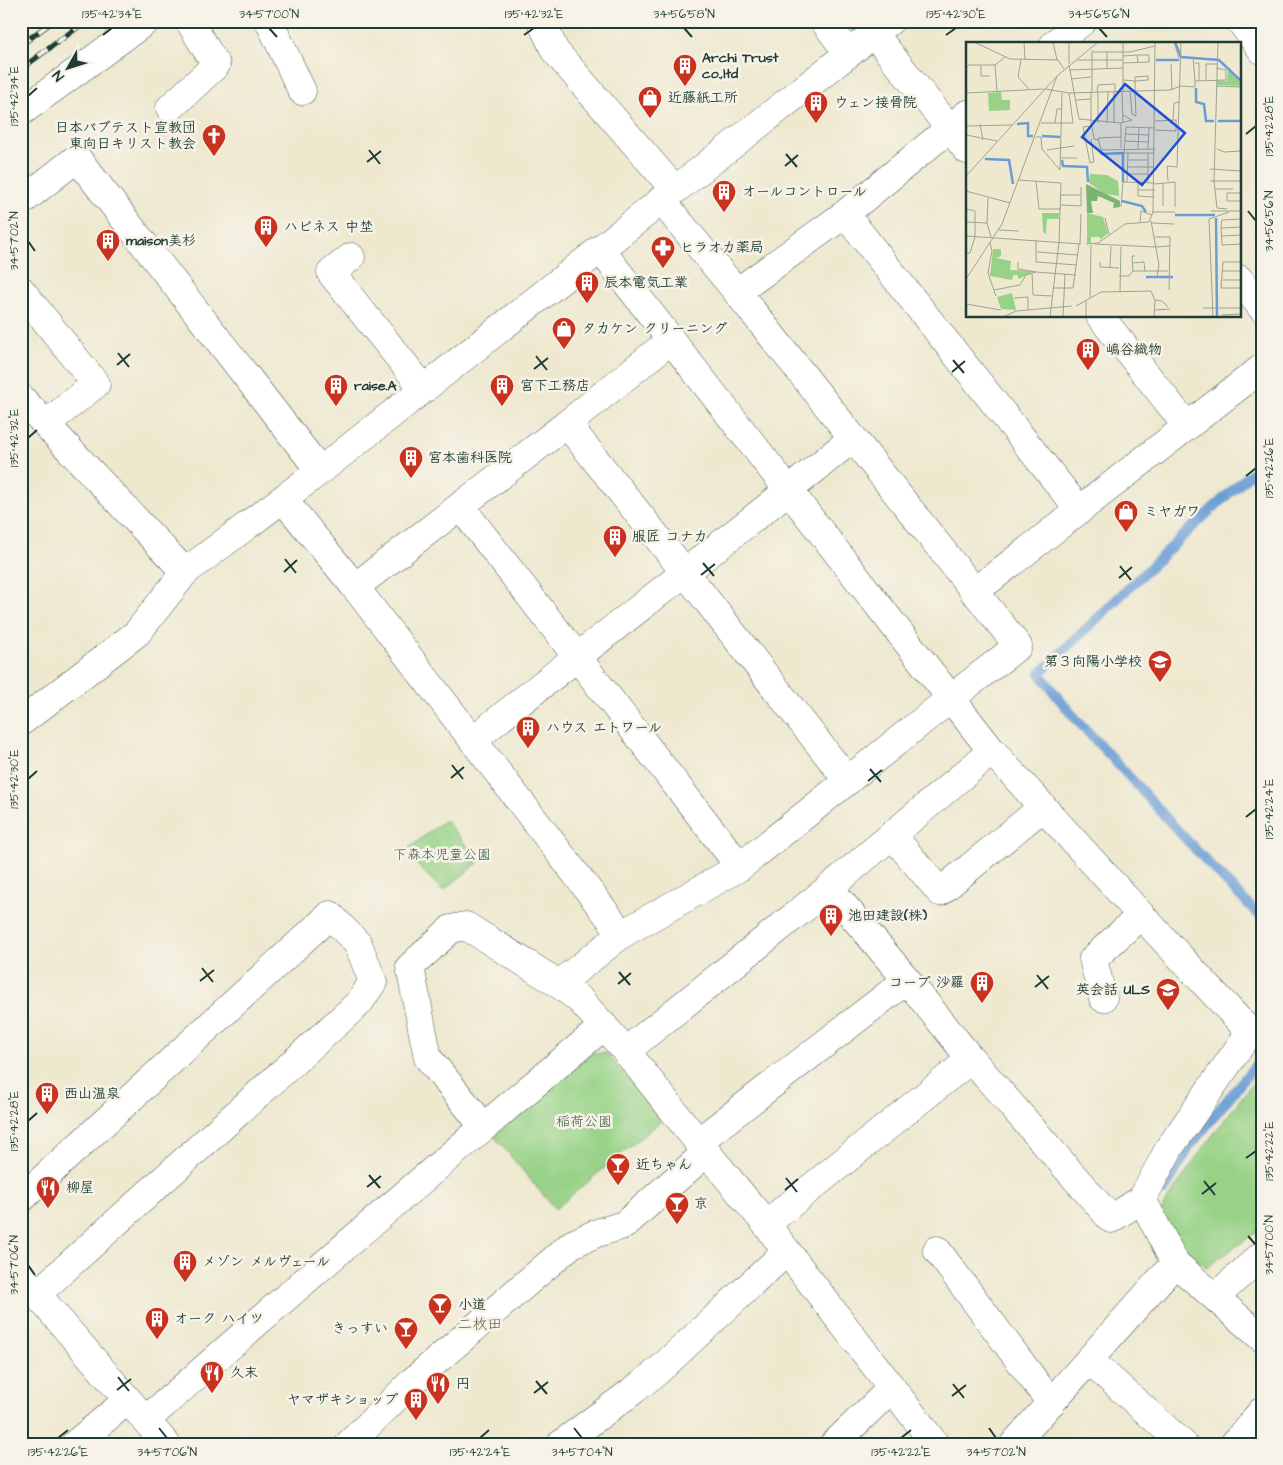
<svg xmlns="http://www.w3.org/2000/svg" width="1283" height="1465" font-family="'Architects Daughter','Klee One',sans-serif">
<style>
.green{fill:#97d287;stroke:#5b885e}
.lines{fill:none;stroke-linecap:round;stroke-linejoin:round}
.stream{stroke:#699dd5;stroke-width:10}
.minor-casing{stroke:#3e574b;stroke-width:29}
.tertiary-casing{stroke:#3e574b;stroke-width:29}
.minor{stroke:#fff;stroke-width:28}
.tertiary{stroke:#fff;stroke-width:28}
.rail-casing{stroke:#1f3d34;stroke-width:5.5}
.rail{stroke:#f7f3e8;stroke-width:4;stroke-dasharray:11;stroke-linecap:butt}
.ticks{fill:none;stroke:#1f3d34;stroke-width:2}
.labels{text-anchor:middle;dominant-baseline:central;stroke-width:5;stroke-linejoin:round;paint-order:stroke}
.poi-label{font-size:14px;font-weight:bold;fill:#1f3d34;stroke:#f7f3e8;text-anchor:start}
.park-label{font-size:14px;fill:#375b45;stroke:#f7f3e8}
.neighbourhood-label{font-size:15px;fill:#636546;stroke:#f7f3e8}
.inset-river{fill:none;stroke:#699dd5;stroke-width:2.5}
.inset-road{fill:none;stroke:#9ba491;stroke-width:1}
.view{fill:#1d4ed8;fill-opacity:0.15;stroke:#1d4ed8;stroke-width:2.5}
.inset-edge{fill:none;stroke:#1f3d34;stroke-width:2.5}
.neatline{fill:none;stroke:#1f3d34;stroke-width:2}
.ticks-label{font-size:12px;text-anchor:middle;fill:#1f3d34}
</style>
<rect width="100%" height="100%" fill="#f7f3e8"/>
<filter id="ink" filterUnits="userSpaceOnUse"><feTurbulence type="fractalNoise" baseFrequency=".02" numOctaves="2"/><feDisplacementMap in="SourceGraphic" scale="10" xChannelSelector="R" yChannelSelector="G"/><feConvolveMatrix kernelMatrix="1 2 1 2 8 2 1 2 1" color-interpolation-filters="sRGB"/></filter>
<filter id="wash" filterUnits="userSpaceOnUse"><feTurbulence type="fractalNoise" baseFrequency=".0096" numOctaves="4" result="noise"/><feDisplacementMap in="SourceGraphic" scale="20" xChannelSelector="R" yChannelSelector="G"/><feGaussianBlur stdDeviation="1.12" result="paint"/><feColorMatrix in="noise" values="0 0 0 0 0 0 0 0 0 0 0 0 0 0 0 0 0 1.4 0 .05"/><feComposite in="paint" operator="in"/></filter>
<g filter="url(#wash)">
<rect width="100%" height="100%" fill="#eee8cf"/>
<g class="green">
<polygon points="445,820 480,861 443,891 404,852"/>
<polygon points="591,1053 606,1053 662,1120 555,1209 494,1136"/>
<polygon points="1262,1071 1262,1228 1207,1267 1165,1237 1159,1218 1165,1203 1200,1152"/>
</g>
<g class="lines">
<g class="stream">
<path d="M1262,463L1185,534L1040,673C1064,709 1095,739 1124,771C1169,821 1214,871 1262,918"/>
<polyline points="1164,1191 1190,1146 1262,1057"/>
</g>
</g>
</g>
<g filter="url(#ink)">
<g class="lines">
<defs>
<g id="minor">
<polyline points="269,21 302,91"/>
<polyline points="541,21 555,51 675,190"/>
<polyline points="824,21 848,53"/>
<polyline points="1240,21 1262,50"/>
<polyline points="874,34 967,150"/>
<polyline points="1054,44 1083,21"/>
<polyline points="170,108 216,65 189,21"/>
<polyline points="21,112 146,21"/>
<polyline points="21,202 77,158 320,471"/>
<polyline points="845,214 1079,510"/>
<polyline points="600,249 992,751 1141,915 1250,1032 1170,1147 1142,1199 1111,1219 971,1059 907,980 829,888"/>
<polyline points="351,257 331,273 424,389"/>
<polyline points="1239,279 1262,308"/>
<polyline points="21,290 96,384 46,424"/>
<polyline points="737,292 845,214 967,114"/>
<polyline points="1100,316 1187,426"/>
<polyline points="21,398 185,572 320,471 675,190 890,21"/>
<polyline points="567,424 684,571 848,781"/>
<polyline points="283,499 355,587 622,934 559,984"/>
<polyline points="460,506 740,867"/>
<polyline points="355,587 567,424 671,340"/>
<polyline points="974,592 1262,368"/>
<path d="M473,740C599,638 728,541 853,438"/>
<polyline points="892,835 940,892 1043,807"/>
<polyline points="622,934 740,867 951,698 1018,646 737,292 661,200"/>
<polyline points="1103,998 1093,959 1141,915"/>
<polyline points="626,1051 698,1142 766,1224 935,1444"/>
<polyline points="484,1127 428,1058 410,967 451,929 466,926 559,984 580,1000 626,1051 829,888 992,751"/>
<polyline points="698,1142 907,980"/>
<polyline points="21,1199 330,915 358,944 373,982 359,1003 37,1294"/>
<polyline points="766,1224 971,1059"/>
<polyline points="937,1250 1051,1403"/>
<polyline points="1175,1263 1262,1338"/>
<polyline points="21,1276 166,1444"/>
<polyline points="1215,1297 1262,1255"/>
<polyline points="1089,1360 1183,1444"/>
<path d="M146,1420C297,1287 449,1155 604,1026"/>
<polyline points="75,1444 128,1400"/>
<polyline points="349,1444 414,1380 572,1244 597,1233 624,1225 707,1152"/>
<polyline points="561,1444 634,1390 658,1371 787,1251"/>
<polyline points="834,1444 892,1388"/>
<polyline points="1014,1444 1175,1263 1142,1199"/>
<polyline points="1234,1444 1262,1411"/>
</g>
<polyline id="tertiary" points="21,722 137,633 185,572"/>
</defs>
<use href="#minor" class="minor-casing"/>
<use href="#tertiary" class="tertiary-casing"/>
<use href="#minor" class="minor"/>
<use href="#tertiary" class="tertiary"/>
<defs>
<g id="rail">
<polyline points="21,45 53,21"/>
<polyline points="21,69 86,21"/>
</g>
</defs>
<use href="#rail" class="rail-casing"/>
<use href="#rail" class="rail"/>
</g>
</g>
<path class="ticks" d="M269,28L277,37M684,28L692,37M1099,28L1107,37M103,35L112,28M524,35L534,28M946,35L956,28M28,96L37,88M1246,134L1256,126M369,150L380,164M786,154L797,167M367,162L381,151M785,166L798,155M1248,211L1256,221M28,241L35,251M118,353L129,367M536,356L547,370M953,360L964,373M117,365L130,354M534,369L548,358M952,372L965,361M28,438L37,430M1246,476L1256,468M285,559L296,573M703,563L714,576M1120,566L1131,580M284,572L297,560M701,575L715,564M1119,578L1132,567M452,765L463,779M870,769L881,782M451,778L464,767M28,779L37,771M868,781L882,770M1246,817L1256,809M202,968L213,982M619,972L630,985M1037,975L1048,989M200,981L214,970M618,984L631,973M1035,987L1049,976M28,1121L37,1113M1246,1158L1256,1151M369,1175L380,1188M786,1178L797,1192M1204,1181L1215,1195M367,1187L381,1176M785,1190L798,1179M1202,1194L1216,1183M1248,1236L1256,1245M28,1265L35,1275M118,1377L129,1391M536,1381L547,1394M953,1384L964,1398M117,1390L131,1379M534,1393L548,1382M952,1396L966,1385M159,1428L167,1438M574,1428L582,1438M989,1428L996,1438M58,1438L68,1430M480,1438L489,1430M901,1438L911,1430"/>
<defs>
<symbol id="building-pin" viewBox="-11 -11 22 30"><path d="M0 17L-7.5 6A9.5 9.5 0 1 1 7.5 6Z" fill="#c8321e" stroke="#f7f3e8"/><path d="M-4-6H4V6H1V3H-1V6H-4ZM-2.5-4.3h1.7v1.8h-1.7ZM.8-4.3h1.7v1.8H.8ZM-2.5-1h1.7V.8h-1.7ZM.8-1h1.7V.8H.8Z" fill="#fff"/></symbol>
<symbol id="shop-pin" viewBox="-11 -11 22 30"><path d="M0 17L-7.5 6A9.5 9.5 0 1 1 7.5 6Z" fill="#c8321e" stroke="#f7f3e8"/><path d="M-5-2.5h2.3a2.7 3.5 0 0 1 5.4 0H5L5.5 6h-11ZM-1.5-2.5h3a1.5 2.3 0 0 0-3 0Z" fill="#fff"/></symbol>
<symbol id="church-pin" viewBox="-11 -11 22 30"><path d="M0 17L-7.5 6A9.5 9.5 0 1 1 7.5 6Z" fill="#c8321e" stroke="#f7f3e8"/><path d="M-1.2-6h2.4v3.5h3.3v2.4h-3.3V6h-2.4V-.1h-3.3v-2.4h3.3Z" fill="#fff"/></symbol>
<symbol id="pharmacy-pin" viewBox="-11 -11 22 30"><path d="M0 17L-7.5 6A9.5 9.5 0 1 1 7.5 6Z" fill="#c8321e" stroke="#f7f3e8"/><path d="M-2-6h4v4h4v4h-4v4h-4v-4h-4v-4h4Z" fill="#fff"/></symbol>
<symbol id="school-pin" viewBox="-11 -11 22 30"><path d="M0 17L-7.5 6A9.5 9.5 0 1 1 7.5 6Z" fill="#c8321e" stroke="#f7f3e8"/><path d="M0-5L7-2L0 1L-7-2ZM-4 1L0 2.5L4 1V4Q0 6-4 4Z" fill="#fff"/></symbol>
<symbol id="bar-pin" viewBox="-11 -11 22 30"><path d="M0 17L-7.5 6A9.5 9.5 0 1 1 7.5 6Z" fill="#c8321e" stroke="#f7f3e8"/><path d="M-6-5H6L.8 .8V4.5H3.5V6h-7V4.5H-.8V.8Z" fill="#fff"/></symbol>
<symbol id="restaurant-pin" viewBox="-11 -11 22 30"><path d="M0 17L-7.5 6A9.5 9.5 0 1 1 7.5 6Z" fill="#c8321e" stroke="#f7f3e8"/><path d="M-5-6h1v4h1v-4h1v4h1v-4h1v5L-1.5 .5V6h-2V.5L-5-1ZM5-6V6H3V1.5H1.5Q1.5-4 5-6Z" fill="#fff"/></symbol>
</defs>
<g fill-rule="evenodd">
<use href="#building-pin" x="671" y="52" width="28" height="38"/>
<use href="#shop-pin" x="636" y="84" width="28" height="38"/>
<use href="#building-pin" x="802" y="89" width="28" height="38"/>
<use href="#church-pin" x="200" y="122" width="28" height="38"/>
<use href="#building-pin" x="710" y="178" width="28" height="38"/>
<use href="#building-pin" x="252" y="213" width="28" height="38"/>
<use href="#building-pin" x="94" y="227" width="28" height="38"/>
<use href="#pharmacy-pin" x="649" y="234" width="28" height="38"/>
<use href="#building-pin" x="573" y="269" width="28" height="38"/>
<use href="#shop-pin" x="550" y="315" width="28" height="38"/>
<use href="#building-pin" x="1074" y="336" width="28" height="38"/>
<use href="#building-pin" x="322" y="372" width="28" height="38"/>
<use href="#building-pin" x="488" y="372" width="28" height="38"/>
<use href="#building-pin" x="397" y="444" width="28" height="38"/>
<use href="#shop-pin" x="1112" y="498" width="28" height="38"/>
<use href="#building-pin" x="601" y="523" width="28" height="38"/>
<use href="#school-pin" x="1146" y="648" width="28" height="38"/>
<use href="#building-pin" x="514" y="714" width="28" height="38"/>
<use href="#building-pin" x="817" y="902" width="28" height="38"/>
<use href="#building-pin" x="968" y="969" width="28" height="38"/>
<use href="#school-pin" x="1154" y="976" width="28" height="38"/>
<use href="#building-pin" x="33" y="1080" width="28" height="38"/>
<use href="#bar-pin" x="604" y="1151" width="28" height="38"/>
<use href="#restaurant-pin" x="34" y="1174" width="28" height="38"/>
<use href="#bar-pin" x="663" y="1190" width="28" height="38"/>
<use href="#building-pin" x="171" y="1248" width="28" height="38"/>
<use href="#bar-pin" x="426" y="1291" width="28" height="38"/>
<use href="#building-pin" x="143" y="1305" width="28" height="38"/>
<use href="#bar-pin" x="392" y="1315" width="28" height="38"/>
<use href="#restaurant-pin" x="198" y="1359" width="28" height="38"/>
<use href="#restaurant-pin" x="424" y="1370" width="28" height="38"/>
<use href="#building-pin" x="402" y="1386" width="28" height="38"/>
</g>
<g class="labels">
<g class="poi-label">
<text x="702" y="58">Archi Trust<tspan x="702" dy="16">co.,ltd</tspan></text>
<text x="668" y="98">近藤紙工所</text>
<text x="834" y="103">ウェン接骨院</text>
<text x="196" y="128" text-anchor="end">日本パブテスト宣教団<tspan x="196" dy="16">東向日キリスト教会</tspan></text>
<text x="742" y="192">オールコントロール</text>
<text x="284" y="227">ハピネス 中埜</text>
<text x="126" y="241">maison美杉</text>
<text x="680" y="248">ヒラオカ薬局</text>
<text x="604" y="283">辰本電気工業</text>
<text x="582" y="329">タカケン クリーニング</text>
<text x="1106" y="350">嶋谷織物</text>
<text x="354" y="386">raise.A</text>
<text x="520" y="386">宮下工務店</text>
<text x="428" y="458">宮本歯科医院</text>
<text x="1144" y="512">ミヤガワ</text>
<text x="632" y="537">服匠 コナカ</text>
<text x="1142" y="662" text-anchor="end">第３向陽小学校</text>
<text x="546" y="728">ハウス エトワール</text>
<text x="848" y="916">池田建設(株)</text>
<text x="964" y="983" text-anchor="end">コープ 沙羅</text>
<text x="1150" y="990" text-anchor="end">英会話 ULS</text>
<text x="64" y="1094">西山温泉</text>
<text x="636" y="1165">近ちゃん</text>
<text x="66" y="1188">柳屋</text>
<text x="694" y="1204">京</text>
<text x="202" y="1262">メゾン メルヴェール</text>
<text x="458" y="1305">小道</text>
<text x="174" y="1319">オーク ハイツ</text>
<text x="388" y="1329" text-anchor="end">きっすい</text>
<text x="230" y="1373">久末</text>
<text x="456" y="1384">円</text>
<text x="398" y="1400" text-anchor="end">ヤマザキショップ</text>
</g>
<g class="park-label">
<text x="442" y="855">下森本児童公園</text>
<text x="584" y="1122">稲荷公園</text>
</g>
<g class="neighbourhood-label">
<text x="480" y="1324">二枚田</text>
</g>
</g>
<g transform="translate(966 42)">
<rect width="275" height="275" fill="#eee8cf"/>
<path d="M262,28L275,41V44L251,43V39H261ZM35,50L36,58H44V68L23,69L22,51ZM124,132L141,133L152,139L153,154L139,152L123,141ZM76,171H93V177H81L80,192L77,190ZM121,171L137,175L142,191L134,198V195H125V201H121ZM27,207H35V214L30,216L45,219L44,228L68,229L53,237L51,233H47L46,238L24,234ZM46,251L50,268L35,267L31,255Z" fill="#97d287"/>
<path d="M120,142L154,159V165L147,166L148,161L132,154L131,159H125L127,171H121Z" fill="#79b474"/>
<path class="inset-river" d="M209,0L215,15L253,18L275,39M190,18H213M230,46V60L238,62L240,79H248M252,79H275M51,82L62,81V94H67M76,94L94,95M134,109L136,112L157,111V140M19,117L43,118L47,142M96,118L97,124L121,125L122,140M156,159L176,164L180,170M209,173H249M250,176L251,275M180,235H207"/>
<path class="inset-road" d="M8,0L44,17L92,18L98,27M58,0L59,18M87,0L91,18M103,0V22M157,0V50M208,0L213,16M252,0L248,139L251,166L261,167M127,10H164L189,4M141,10V26M157,14L171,13L172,20M227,15L229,39M55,18L52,35L63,47M111,18H157M157,21L183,20V13H171M229,21H233V39M205,22L206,48M15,23V34H24M103,23L113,77L155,81M0,26L3,23H29M104,28L157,26M105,37L125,35M157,38L169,39L182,38V34L169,35V49L170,74L166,72L164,49M240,39V22H251M250,44L275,45M79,47L103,51L204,48L215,44L229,45V39L260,38V28L250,26M31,49L29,23L39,15M125,50V80L128,97L132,98M126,50V8M131,50L132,43L149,42V50M132,50V81M148,50V81M156,50L157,81M0,51L78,47M110,58L125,57M207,78L208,61L213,60M189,79L211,78M75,81H107L103,51M89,81L91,67H96M141,81L142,50M14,82L17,98M0,84L46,83M160,85L158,111H188M160,85L189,86M189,88L210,89V78M159,92L183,93M0,93L31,99M70,95H75L76,107L94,128L96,51M155,95L132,96L135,108L189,107M125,97L128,120L124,121L117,85L126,84M159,99L182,100M155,106V81L166,78L157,73M172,107L173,86M182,107L183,86M251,107L258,110L275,109M81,108L108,104M95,116H111M162,118H182M162,125H188M244,127L275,129M162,132H182M0,134L91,34L132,0M53,138L95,141L93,200L84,275M70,139L73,167H95M202,139L201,124L211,125L215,0M244,139H275M161,140L162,111M182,140V111M172,141V154L188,155M189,142L209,140V165M249,147H267M172,148H189M0,149L44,161M275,151H261V159H275M95,153H115M22,156L21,181L25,195M95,163L115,164V145M197,164V141M155,165L157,140L189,141M0,167L9,169V195L4,211H0M245,169H275M187,170L189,0M139,176L143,192M275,177L256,178L255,184L256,203L275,202M185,179L193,223L191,234M0,180L21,181M174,180L175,169L186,173M186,181L208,182M255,186L275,185M33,188L53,189M0,194L115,202M256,194L275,193M189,195H204L203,248M70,199V220L111,223M24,201L26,209L22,231L30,254M114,202L115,172M120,202L132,201L159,182L183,180L187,170H209M129,202L189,205M189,205L204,204M71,210L112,213M52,220V227L70,230M134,220V225L153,226M275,220H257L255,246H275M166,221L178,220L179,229M144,225L145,204M167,229L166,214H169M257,229H275M66,231L67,253L86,254M153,234H163L167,229H202M0,237L36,182L91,34M257,238H275M87,246H107L113,202M28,248L54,243L60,233L70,230L110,233M154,249L155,205M48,256L62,255V268M124,256L125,203M189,258L196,259L202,265M0,262L35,268M110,264L135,250L185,249L189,258L188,275M237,266H275M189,268L204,267M256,273L274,272M97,274L99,232M37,275L50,269L106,264M120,275V259M247,275L243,177L263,170"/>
<path class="view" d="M159,42L219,91L176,143L116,95Z"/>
<rect width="275" height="275" class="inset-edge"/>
</g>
<rect width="1283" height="1465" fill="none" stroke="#f7f3e8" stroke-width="55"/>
<g transform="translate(68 68) rotate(231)" stroke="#f7f3e8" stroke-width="4" paint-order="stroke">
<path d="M0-4L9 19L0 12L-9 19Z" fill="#1f3d34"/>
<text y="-8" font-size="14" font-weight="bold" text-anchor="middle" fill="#1f3d34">N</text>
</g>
<rect x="28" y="28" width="1228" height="1410" class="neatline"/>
<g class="ticks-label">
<text x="112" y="18">135°42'34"E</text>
<text x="269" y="18">34°57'00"N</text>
<text x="534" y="18">135°42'32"E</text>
<text x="684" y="18">34°56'58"N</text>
<text x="956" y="18">135°42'30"E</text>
<text x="1099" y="18">34°56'56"N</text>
<text transform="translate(14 96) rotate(-90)" y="4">135°42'34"E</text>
<text transform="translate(1269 126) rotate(-90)" y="4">135°42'28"E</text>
<text transform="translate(1269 221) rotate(-90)" y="4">34°56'56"N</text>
<text transform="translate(14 241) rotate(-90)" y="4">34°57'02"N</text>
<text transform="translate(14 438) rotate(-90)" y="4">135°42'32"E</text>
<text transform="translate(1269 468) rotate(-90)" y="4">135°42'26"E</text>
<text transform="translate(14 779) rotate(-90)" y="4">135°42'30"E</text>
<text transform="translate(1269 809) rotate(-90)" y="4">135°42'24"E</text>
<text transform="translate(14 1121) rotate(-90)" y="4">135°42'28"E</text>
<text transform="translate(1269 1151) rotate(-90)" y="4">135°42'22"E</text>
<text transform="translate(1269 1245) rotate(-90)" y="4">34°57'00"N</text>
<text transform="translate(14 1265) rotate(-90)" y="4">34°57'06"N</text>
<text x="58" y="1456">135°42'26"E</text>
<text x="167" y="1456">34°57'06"N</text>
<text x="480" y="1456">135°42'24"E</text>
<text x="582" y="1456">34°57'04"N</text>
<text x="901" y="1456">135°42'22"E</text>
<text x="996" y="1456">34°57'02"N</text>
</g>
</svg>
